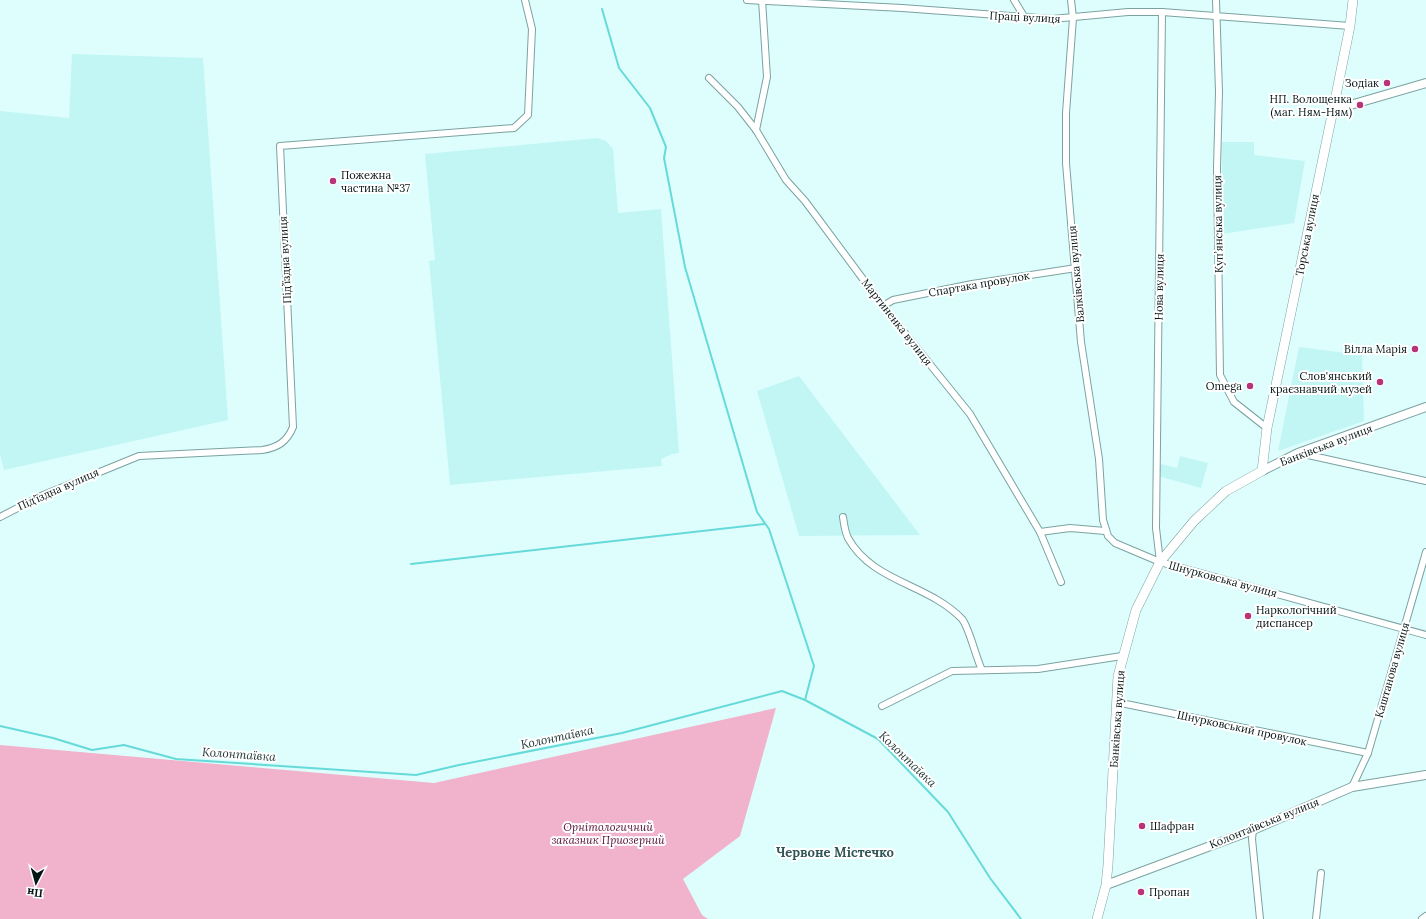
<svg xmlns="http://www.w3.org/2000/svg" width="1426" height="919" font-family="Lora,serif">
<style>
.built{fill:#c2f6f5}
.green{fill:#f1b2cb}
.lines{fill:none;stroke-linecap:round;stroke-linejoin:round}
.stream{stroke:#66dad9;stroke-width:2}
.minor-casing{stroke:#7ba2a1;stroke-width:8}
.tertiary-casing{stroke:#7ba2a1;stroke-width:10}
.secondary-casing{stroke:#7ba2a1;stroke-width:10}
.minor{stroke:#fff;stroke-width:6}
.tertiary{stroke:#fff;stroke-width:8}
.secondary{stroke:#fff;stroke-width:9}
.poi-dot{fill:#b83377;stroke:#fff;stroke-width:1.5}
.labels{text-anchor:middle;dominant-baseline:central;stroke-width:4;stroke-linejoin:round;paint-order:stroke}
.street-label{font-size:11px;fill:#061515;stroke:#fff}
.poi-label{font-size:11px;fill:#061515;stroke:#fff;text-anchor:end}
.park-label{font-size:11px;font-style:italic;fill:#520b31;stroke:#fff}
.water-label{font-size:12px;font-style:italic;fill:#1c3131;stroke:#fff}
.quarter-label{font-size:13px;font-weight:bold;fill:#315656;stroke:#fff}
</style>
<rect width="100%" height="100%" fill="#ddfefd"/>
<g class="built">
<polygon points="72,54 203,58 228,420 4,470 0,454 0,111 69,118"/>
<polygon points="597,138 606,141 613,149 618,213 661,209 679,453 672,454 661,459 662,466 450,485 429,261 435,260 425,154"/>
<polygon points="1222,142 1254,142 1254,155 1305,161 1294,223 1222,234"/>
<polygon points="1299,347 1362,355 1364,421 1278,451"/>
<polygon points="799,376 920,535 799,536 757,391"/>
<polygon points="1180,456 1208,463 1201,488 1158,476 1161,464 1177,468"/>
</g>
<polygon class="green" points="776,708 740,836 683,879 702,915 708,919 0,919 0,745 434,783"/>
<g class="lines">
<g class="stream">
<polyline points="602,9 619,68 650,108 666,147 664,158 685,267 757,512 769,529 814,666 805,700"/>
<polyline points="411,564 765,524"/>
<polyline points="0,726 53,738 92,750 124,745 176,759 416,775 459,765 622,733 782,691 805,700 878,739 948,812 990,878 1021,919"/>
</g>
<defs>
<g id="minor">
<polyline points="747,0 902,8 1052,19 1128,12 1162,12 1350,26"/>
<polyline points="1014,0 1025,18"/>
<polyline points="1071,0 1073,18 1066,113 1066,163 1081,342 1099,459 1103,520 1108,536 1115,543 1160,562 1426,635"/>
<polyline points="1216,0 1219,92 1217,168 1220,375 1234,402 1267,428"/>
<polyline points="709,78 738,107 756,130 786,180 805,201 883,306 970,414 1040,532 1061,582"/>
<polyline points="756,130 767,77 762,0"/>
<polyline points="883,306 893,300 972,284 1076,268"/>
<polyline points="1299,453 1426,481"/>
<path d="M0,517L41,496L139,456L262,450C277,448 287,442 293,427L280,146L514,128L528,115L532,29L525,0"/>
<path d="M843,517C844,524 845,532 848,538C872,582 929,584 962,619C969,627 976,658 982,670"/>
<polyline points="1040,532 1070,528 1105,531"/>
<polyline points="1160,562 1156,528 1162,12"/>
<polyline points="1116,702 1368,753"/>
<polyline points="882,706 952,671 1038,669 1122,656"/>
<polyline points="1352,787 1368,753 1426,552"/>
<polyline points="1253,830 1252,839 1260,919"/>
<polyline points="1316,919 1321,873"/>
<polyline points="1422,919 1426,916"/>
</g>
<g id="tertiary">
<polyline points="1333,110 1426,83"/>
<polyline points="1262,471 1298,453 1426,407"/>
<polyline points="1106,885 1253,830 1352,787 1426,775"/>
</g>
<polyline id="secondary" points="1097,919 1106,885 1108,865 1118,676 1136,610 1160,562 1194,521 1226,491 1262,471 1267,428 1333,110 1350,26 1353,0"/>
</defs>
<use href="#minor" class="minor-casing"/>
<use href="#tertiary" class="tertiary-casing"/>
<use href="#secondary" class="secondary-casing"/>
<use href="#minor" class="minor"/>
<use href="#tertiary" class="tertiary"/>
<use href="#secondary" class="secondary"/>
</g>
<g class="poi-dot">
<circle cx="1387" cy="83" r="4"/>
<circle cx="1360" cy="105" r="4"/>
<circle cx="333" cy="181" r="4"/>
<circle cx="1415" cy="349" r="4"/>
<circle cx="1380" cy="382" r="4"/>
<circle cx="1250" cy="386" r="4"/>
<circle cx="1248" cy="616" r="4"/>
<circle cx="1142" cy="826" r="4"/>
<circle cx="1141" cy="892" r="4"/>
</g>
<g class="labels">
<g class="street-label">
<text transform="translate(1025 17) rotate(3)">Праці вулиця</text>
<text transform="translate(1218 224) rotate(-91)">Куп’янська вулиця</text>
<text transform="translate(1307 235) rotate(-79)">Торська вулиця</text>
<text transform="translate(285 260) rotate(-93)">Під’їздна вулиця</text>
<text transform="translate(1076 274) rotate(-95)">Валківська вулиця</text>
<text transform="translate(979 284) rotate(-10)">Спартака провулок</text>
<text transform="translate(1159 287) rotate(-89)">Нова вулиця</text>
<text transform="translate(897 322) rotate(52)">Мартиненка вулиця</text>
<text transform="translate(1326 445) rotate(-21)">Банківська вулиця</text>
<text transform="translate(58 489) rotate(-24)">Під’їздна вулиця</text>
<text transform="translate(1223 579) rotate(15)">Шнурковська вулиця</text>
<text transform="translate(1392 670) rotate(-74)">Каштанова вулиця</text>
<text transform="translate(1117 719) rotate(-86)">Банківська вулиця</text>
<text transform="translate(1242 728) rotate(12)">Шнурковський провулок</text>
<text transform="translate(1264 823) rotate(-22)">Колонтаївська вулиця</text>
</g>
<g class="poi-label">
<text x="1379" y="83">Зодіак</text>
<text x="1352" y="99">НП. Волощенка<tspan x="1352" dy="13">(маг. Ням-Ням)</tspan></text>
<text x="341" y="175" text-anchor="start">Пожежна<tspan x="341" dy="13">частина №37</tspan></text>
<text x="1407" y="349">Вілла Марія</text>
<text x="1372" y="376">Слов'янський<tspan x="1372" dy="13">краєзнавчий музей</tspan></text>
<text x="1242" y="386">Omega</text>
<text x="1256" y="610" text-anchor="start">Наркологічний<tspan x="1256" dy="13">диспансер</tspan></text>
<text x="1150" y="826" text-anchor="start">Шафран</text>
<text x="1149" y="892" text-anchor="start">Пропан</text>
</g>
<g class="park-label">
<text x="608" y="827">Орнiтологичний<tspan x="608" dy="13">заказник Приозерний</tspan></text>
</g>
<g class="water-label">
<text transform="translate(557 737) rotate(-12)">Колонтаївка</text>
<text transform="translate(239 754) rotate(4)">Колонтаївка</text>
<text transform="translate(908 759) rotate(44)">Колонтаївка</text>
</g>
<g class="quarter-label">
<text x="835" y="852">Червоне Містечко</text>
</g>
</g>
<g transform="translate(36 883) rotate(186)" stroke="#ffffff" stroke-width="3" paint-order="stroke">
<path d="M0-3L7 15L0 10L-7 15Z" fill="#061515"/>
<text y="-6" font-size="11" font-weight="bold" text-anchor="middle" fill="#061515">Пн</text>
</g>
</svg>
